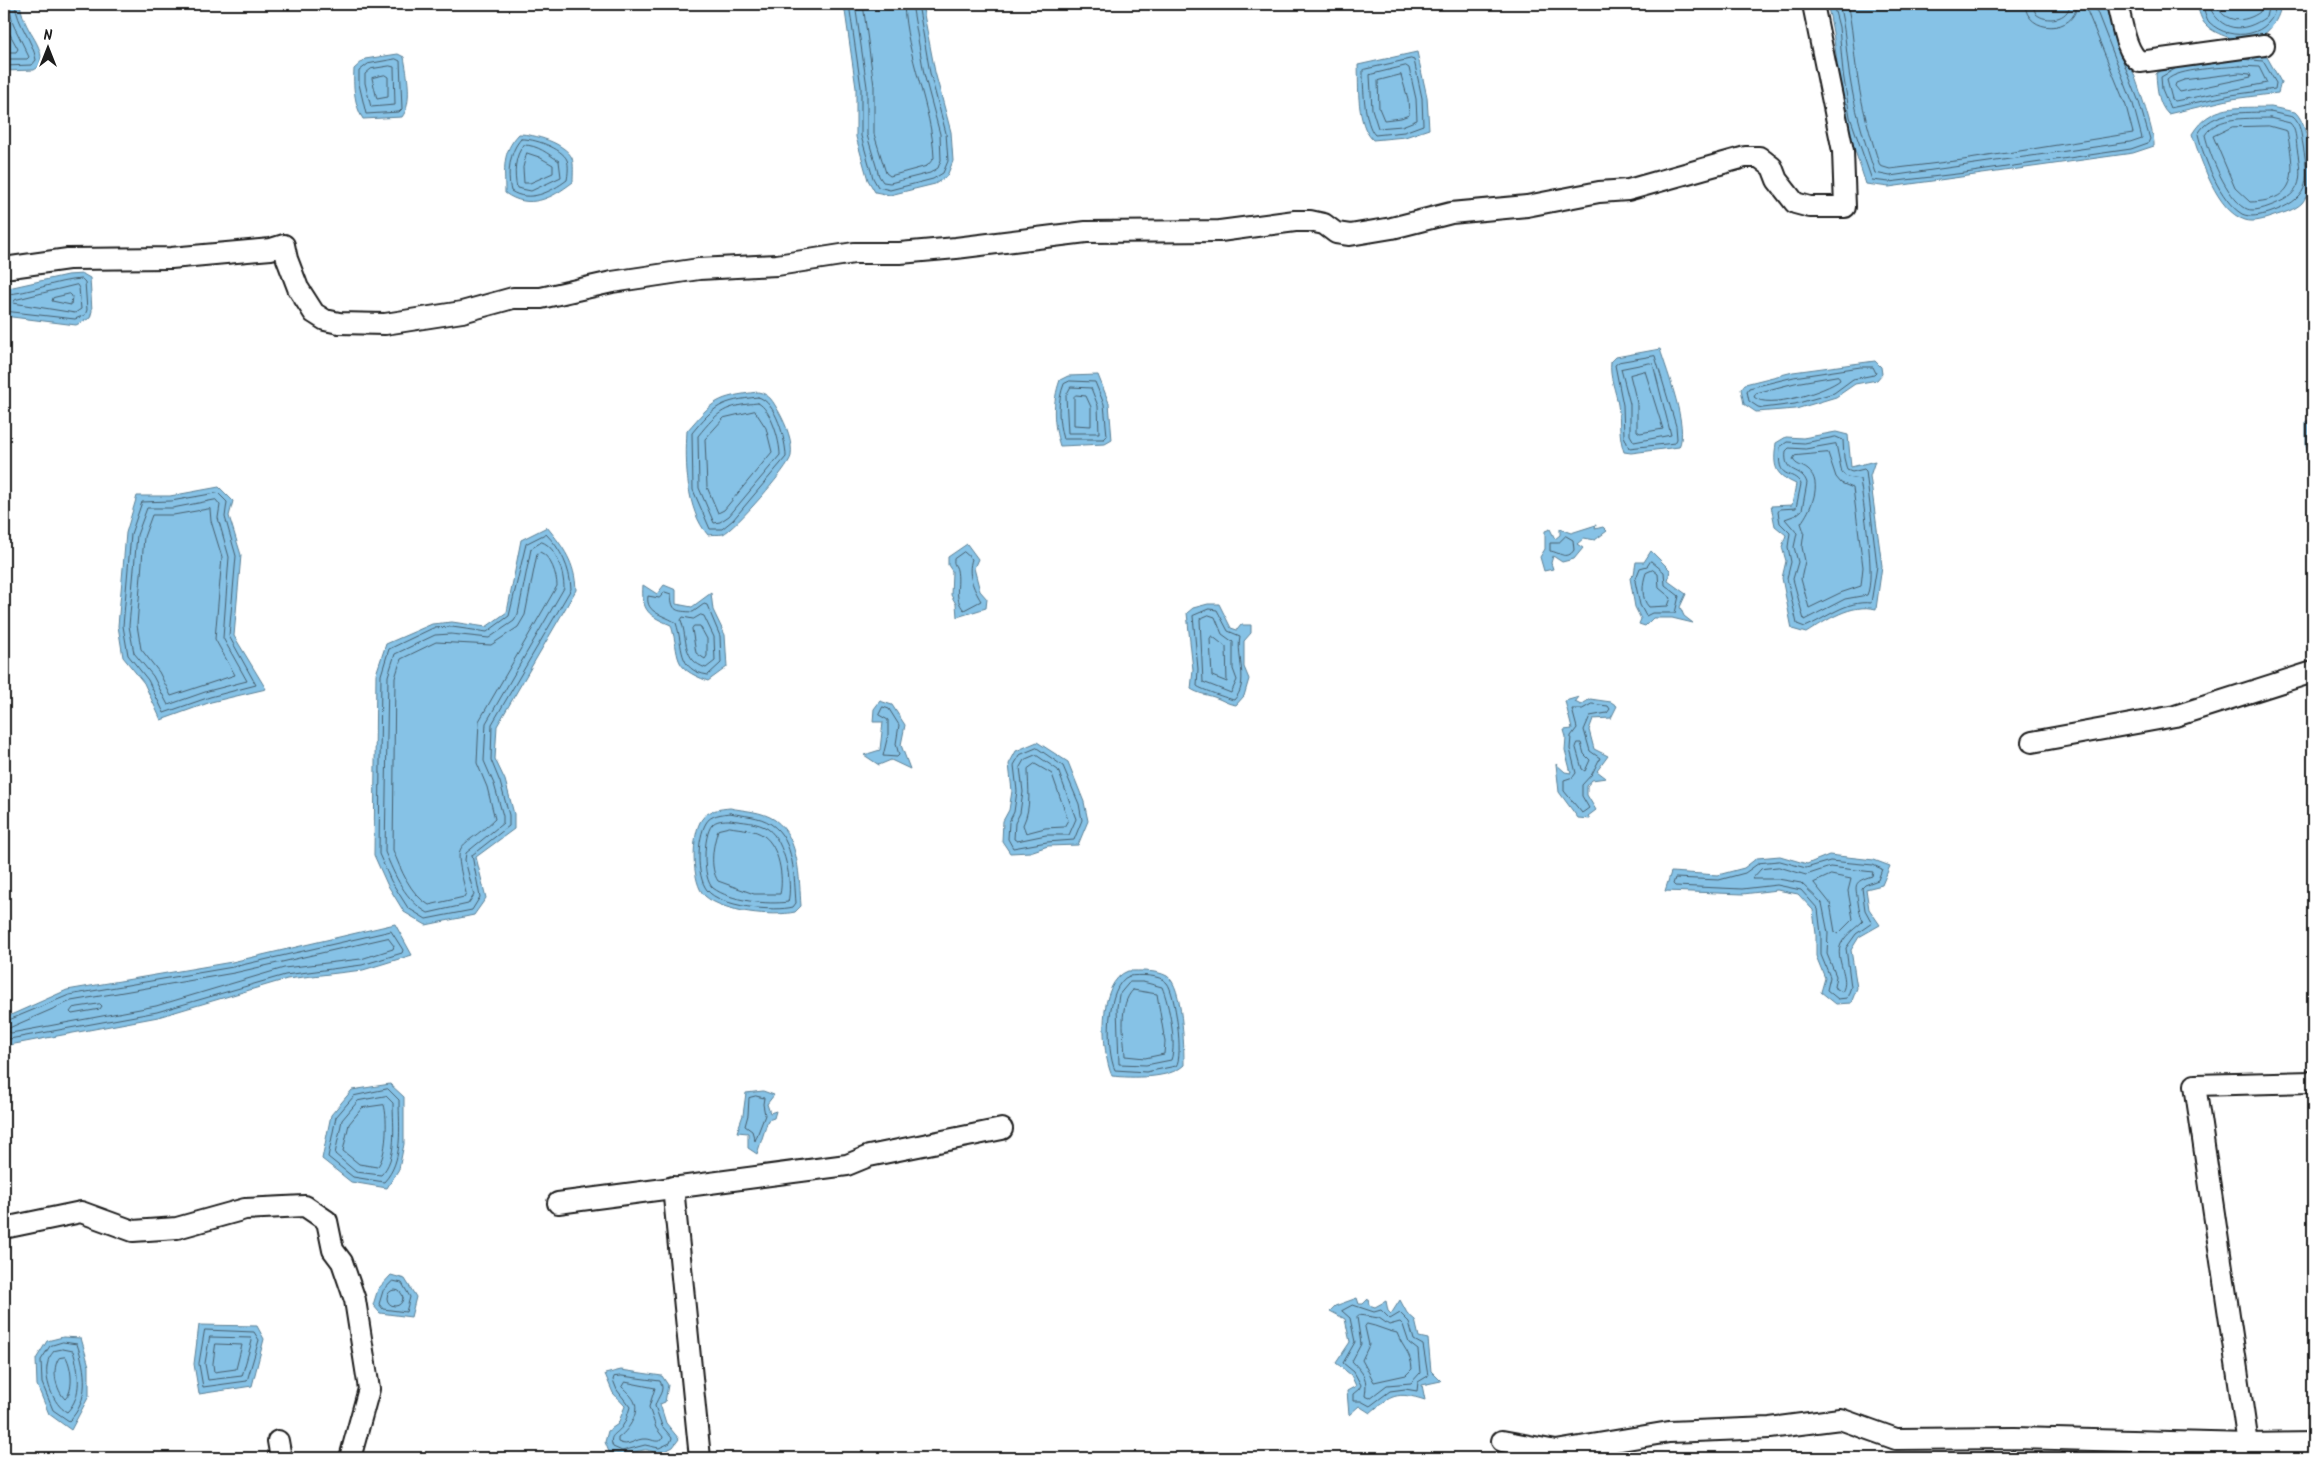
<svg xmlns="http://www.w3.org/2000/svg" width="2317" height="1462" font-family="Kalam,sans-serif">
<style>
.water{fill:#86c2e6;stroke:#5c8095}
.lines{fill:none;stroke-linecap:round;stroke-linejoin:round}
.shore{stroke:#465e6d;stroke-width:1}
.minor-casing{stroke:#1c1c1c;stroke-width:24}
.minor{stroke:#fff;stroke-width:20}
</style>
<rect width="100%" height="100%" fill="#fff"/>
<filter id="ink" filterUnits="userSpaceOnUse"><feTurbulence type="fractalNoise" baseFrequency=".02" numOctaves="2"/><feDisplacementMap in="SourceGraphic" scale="10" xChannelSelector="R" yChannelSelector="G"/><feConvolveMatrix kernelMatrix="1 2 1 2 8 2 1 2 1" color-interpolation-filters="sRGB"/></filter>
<g filter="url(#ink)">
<g class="water">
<path d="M4,4H20C21,9 22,14 24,19C30,36 45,48 40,66L34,70L4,71Z"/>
<polygon points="844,4 922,4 935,72 951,132 953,161 947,176 935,184 890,195 875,192 868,180 856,137 856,88"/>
<path d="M1827,4H2041L2046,8L2076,4H2104C2115,17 2156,130 2154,146L2133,153L1889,187L1866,184C1859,162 1851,140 1845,118C1837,80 1837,41 1827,4Z"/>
<path d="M2196,4H2281C2280,18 2269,35 2254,39C2241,43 2215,35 2206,25C2201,21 2199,10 2196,4Z"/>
<path d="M1417,52L1427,97L1429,129L1405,137L1373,140C1356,124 1359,87 1358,65Z"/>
<path d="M398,54L404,57C407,74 413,103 402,117L363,119C354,105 353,85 354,69L365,59Z"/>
<path d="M2239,54L2267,57L2281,82L2278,93L2232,99L2168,114C2158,104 2157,88 2156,74L2164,67Z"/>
<path d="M2271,107L2295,112C2311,126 2317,187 2302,203C2295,210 2283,213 2274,216C2265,219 2254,223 2245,220C2216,211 2201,159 2192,134C2211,103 2239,108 2271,107Z"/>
<path d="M519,134C534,134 565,143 572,158C574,164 573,175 573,182C551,199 529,210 505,193C505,168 501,153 519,134Z"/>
<polygon points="83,274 90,278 92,311 90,318 76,325 4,316 4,289 67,275"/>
<path d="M1660,349C1667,372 1689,427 1679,447L1631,453L1624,452C1618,434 1621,423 1618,405C1616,391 1609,377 1611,362L1616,357Z"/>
<polygon points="1875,361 1881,367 1882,374 1877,380 1855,384 1836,397 1796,409 1756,412 1744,404 1741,389 1745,384 1793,372"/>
<path d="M1098,375L1109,403L1112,440L1105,444L1060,446C1053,424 1052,402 1060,380L1068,376Z"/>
<path d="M758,392C770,394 773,402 779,412C786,425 793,441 791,456C790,466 734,530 723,534C719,535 713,534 708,535C686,510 685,463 687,431C714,400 716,397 758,392Z"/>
<polygon points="2313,420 2313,473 2306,445 2306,421"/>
<path d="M1836,432L1848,435L1851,467L1875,461L1870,476L1882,566L1876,609C1851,603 1827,620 1806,633L1792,629L1782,578L1786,561L1782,547L1786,535L1775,526L1771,506L1792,505L1796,484C1774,474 1773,467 1776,443L1786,437L1803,438Z"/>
<polygon points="219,487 233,501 229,516 241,555 234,636 266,689 211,702 161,720 144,683 123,657 118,626 126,533 137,496 170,496"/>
<polygon points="1596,525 1595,529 1603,527 1607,531 1595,540 1584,538 1577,544 1583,548 1574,559 1562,562 1553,556 1551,563 1553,569 1544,571 1540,557 1545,549 1545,531 1550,529 1555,539 1560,535 1560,529 1571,533"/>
<path d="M547,527C564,548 575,563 576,590L497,726L495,759L505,780L514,814V829L476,857L486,898L474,915L426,925L404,912L387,884L374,855L376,674L386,644L432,624L452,622L486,627L507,612L521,540Z"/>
<polygon points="967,544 978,559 974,568 980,591 987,599 986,608 957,617 956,604 951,595 952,571 948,565 948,557"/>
<polygon points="1651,551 1670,570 1668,581 1686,594 1680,607 1684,616 1693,623 1672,618 1653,618 1645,626 1639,624 1641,619 1635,607 1630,578 1634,574 1636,562 1644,562"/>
<path d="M643,585L657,594L664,585L676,590V604L692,607L711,593L713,610L725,635L727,667L708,681C670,667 681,658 671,625C649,616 641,611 643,585Z"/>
<path d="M1208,604H1219L1231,628L1237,630L1241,625H1251V633L1244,641V667L1249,679L1244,696L1236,705C1227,704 1223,700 1214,697C1205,694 1199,694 1191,689L1193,670L1187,613L1193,608Z"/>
<polygon points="1579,697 1575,702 1581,705 1590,699 1611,702 1617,706 1611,718 1593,719 1589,730 1594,749 1608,756 1597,771 1606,778 1592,780 1587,786 1587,795 1596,810 1588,816 1590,819 1578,818 1559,792 1556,764 1565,772 1571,773 1565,750 1566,737 1564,730 1572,729 1565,701"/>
<polygon points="880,701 892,705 905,725 901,745 910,769 891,760 879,765 864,755 880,750 883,722 873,722 874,709"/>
<polygon points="1037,742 1068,762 1084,802 1088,821 1078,845 1048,846 1030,852 1010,853 1002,841 1003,821 1009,810 1012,791 1009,764 1016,751"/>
<path d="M730,808C744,811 762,811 775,820C800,838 799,879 801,906L795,912C773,917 723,912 705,896C691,884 691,833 702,819C708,810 720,809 730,808Z"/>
<polygon points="1829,855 1874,860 1890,866 1882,885 1866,889 1869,909 1880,925 1859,937 1851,950 1857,988 1851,1003 1836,1004 1821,992 1825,978 1816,956 1816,934 1813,910 1798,894 1777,890 1743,894 1665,891 1671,872 1718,875 1744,868 1757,858 1780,856 1807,864"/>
<polygon points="395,924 412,955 363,970 287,979 158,1017 4,1046 4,1018 67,990 232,962"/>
<path d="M1128,971C1140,971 1156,970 1167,976C1183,986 1184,1047 1184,1065C1170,1079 1131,1078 1112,1076C1101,1051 1097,982 1128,971Z"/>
<polygon points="390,1084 404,1097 404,1144 399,1169 387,1188 351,1182 322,1159 331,1115 352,1090"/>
<polygon points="763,1091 774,1095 767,1104 770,1113 776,1111 774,1118 768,1120 757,1154 748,1148 748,1133 737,1132 743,1115 746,1093"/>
<polygon points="391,1275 405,1279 416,1297 411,1317 380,1313 373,1305 378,1289"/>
<path d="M1357,1298L1359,1304H1363L1368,1299L1369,1305L1375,1307L1386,1301L1388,1311L1391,1314L1400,1300L1407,1313L1415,1320L1419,1337L1428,1339L1431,1371L1441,1381L1422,1385L1425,1400C1397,1391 1391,1395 1370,1413L1359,1406L1349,1415L1347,1391L1356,1386L1351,1375L1336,1363L1350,1342L1345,1319L1330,1311L1335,1306Z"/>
<polygon points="199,1325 257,1326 264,1339 252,1386 199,1394 194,1364"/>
<polygon points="63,1337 81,1338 89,1366 89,1396 71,1430 49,1414 37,1385 36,1359 47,1341"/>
<path d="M621,1370L662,1376L668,1385L665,1402L660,1404L666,1423L679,1439L673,1447L659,1454C655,1453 648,1449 644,1450C626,1453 628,1458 609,1452L605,1442L608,1431L618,1424L625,1406L613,1393L605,1374Z"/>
</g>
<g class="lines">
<g class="shore">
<polyline points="849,4 861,87 861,136 873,178 878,187 890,190 933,179 943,173 948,161 946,133 930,73 918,4"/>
<polyline points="855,4 867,87 867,135 879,176 883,182 890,183 930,173 938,168 941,160 940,134 924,74 912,4"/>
<path d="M863,4L874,86V134L886,173L890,176L927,166L934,158C932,106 906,56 904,4"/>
<polyline points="1833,4 1839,27 1843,73 1850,117 1872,180 1889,182 1965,173 2131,149 2148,143 2150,139 2139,102 2121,56"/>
<path d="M1839,4C1845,27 1846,49 1849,72C1854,107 1864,140 1875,173L1890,176L2130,142L2142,138L2133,104L2094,4"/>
<path d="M1847,4C1853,27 1853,49 1857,73C1861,105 1870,135 1880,166L1890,169L1963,160L2133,133L2126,106L2088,13L2087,4"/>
<path d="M2025,4C2026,35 2076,34 2077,4"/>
<path d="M2032,4L2036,14C2046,23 2069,20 2070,4"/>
<path d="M2202,4C2204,9 2206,18 2209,22C2231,44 2274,36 2276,4"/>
<path d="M2208,4C2220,32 2243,34 2266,17L2269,4"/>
<path d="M2216,4C2224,24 2245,23 2260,12L2262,4"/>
<polyline points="4,17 7,29 18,49 16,52 4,52"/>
<polyline points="4,59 27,59 29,57 13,24 9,4"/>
<polygon points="396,59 400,61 402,109 399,112 366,114 359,84 359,71 368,64"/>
<path d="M1411,59L1414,60L1422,98L1423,125L1404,132L1375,135C1364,124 1363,85 1363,70Z"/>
<path d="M4,66L32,65L36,60C33,40 17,25 15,4"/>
<polygon points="390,66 394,67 395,105 371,107 365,83 365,74 371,69"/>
<polygon points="1406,66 1409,68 1416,99 1417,120 1402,126 1378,128 1372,109 1370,75"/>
<path d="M2240,66L2259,67L2267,83L2175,101L2172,99L2167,80C2179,68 2222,68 2240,66Z"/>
<polyline points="2175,69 2161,77 2162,89 2170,108 2231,95 2275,89 2276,83 2263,61 2241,59"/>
<polygon points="2240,73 2250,74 2251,77 2180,92 2175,86 2176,83 2184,80"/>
<polygon points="385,75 388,77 388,97 377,99 372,78"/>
<polygon points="1401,75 1408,99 1409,115 1401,118 1384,120 1379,108 1378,81"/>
<path d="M2270,112L2293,117C2301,124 2301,135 2303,145C2310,185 2309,199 2269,213C2261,215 2250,218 2242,214C2220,201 2204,159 2198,134C2212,109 2245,113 2270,112Z"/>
<path d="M2270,118L2290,123C2296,129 2296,139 2297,148C2303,183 2302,195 2267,207C2261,209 2251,212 2245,208C2226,196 2210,156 2205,135C2217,115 2250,119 2270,118Z"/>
<path d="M2269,126L2287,131C2294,169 2301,201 2250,202L2235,188L2213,136L2232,127Z"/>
<path d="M521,139C533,138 562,148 567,160C569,165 568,175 567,180C551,192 529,203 511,191C507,174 509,152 521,139Z"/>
<path d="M524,145C538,145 548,154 559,161L561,177L531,191L517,188C514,175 514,155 524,145Z"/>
<polygon points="527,153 539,157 553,165 553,173 530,183 524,183 523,168"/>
<polygon points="77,285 79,288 81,309 75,313 13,303 15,300"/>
<path d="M4,294C30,294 55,280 82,279L85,282L87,310L85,315L75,319L4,311"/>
<polygon points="70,294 72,296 71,305 52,301 53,298"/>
<polygon points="1655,356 1676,426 1677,439 1675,443 1629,448 1624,436 1623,405 1615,365 1619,362"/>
<polygon points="1650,363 1653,364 1671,435 1634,442 1630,435 1630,404 1621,369"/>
<polygon points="1861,367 1873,367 1876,373 1874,375 1853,379 1834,393 1795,404 1763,408 1758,407 1749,401 1747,391 1749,388 1794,377"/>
<polygon points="1645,371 1663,429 1640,433 1637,431 1637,403 1630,375"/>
<path d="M1838,376L1840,380C1827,391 1767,410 1754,397L1756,393L1795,383Z"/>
<path d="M1070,381L1095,382L1104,404L1107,436L1104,439H1063C1058,422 1057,401 1064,384Z"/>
<polygon points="1071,387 1091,388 1098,406 1099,433 1068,433 1066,396"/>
<polygon points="1076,395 1086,396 1091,407 1091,426 1074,425 1074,397"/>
<path d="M758,397C776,401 786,441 786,457L733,520L722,529H710L693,490L692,433C715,405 721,401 758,397Z"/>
<path d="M758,403C771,409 780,441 780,455L729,516L720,522L714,523L699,488L698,436C719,410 725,406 758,403Z"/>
<polygon points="755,411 766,428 772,452 724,510 718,513 707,487 705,439 724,418"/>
<path d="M1836,437L1843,440L1844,458L1847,470L1852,472L1864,469L1866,471L1877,566L1871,603C1846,600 1827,618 1805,627L1797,624L1787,578L1791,562L1788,547L1790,533L1780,523L1778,512L1780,509L1796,508L1801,484C1792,468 1776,483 1780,447L1787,442L1804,443Z"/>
<path d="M1836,444L1842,473L1847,477L1860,479C1863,503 1876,577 1867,595L1845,599L1804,620L1793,579L1798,562L1794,547L1797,533L1785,519L1796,515L1802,510L1807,483C1802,466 1783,476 1786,451L1789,448L1805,449Z"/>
<path d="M1828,453L1836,477L1841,483L1853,488L1863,567L1861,586L1840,593L1809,608L1801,579L1805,561L1802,547L1804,532L1801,523C1810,511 1824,483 1808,470C1802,465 1796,466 1793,459L1795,456Z"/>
<polygon points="218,493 227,502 225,517 236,556 229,636 256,685 210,697 164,713 148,680 128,655 123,626 131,534 142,502 171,501"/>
<polygon points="216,500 220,505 218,518 229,557 223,638 247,681 208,691 168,705 153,676 134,653 129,626 137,535 147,508 172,508"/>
<polygon points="210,509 211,521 222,557 215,639 235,675 171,696 159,672 141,649 137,625 144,537 152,515 173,515"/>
<path d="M546,534C561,549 570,568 571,589L492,724L491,760L500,782L509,815V826L472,855L480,897L472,910L426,919L408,908L391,881L379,854L381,675L389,649L433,628L452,627L487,632L509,616L526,544Z"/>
<path d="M1566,536L1573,540L1574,550C1567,561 1559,552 1550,551V543H1558Z"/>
<path d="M542,542C557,547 564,574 564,588L486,723L484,761L494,784L503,816V823L466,853L465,860L474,895L468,904L428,913C405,900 395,876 385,852L388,676L395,654L435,635L451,634L489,638L514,621L518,614L531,549Z"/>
<path d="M540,552C551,556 557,575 557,586L479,721L477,763L487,787L495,819C458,854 452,836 466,893L464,897L429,905C410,894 401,870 393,850L395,678L401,659L436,642L491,645L518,627L525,615L537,554Z"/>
<path d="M964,552L972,559C967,574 973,588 981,601L964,610C953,598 960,585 957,570C956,565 953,565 954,559Z"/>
<polygon points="1651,561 1664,572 1665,585 1679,596 1675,613 1652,613 1646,616 1640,605 1635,581 1640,568 1647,566"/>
<path d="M1653,570L1658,574L1659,588L1671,598L1668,606L1649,607C1641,599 1642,584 1646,573Z"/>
<path d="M665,592L671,594C672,612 676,611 693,612L704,604L707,605L720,636L721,663L708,675C676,670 684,646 676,623C666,615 645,614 648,596L659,598Z"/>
<path d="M1209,609L1217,610L1228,631L1240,636C1236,658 1250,683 1234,700C1229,699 1200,689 1197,686L1198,669L1193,616Z"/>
<path d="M701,615L704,616L714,637L715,661L706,668C682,660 688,640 681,620L683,617L693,619Z"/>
<polygon points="1209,615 1215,617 1222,634 1233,642 1233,669 1237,680 1231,693 1203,682 1200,619"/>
<polygon points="694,626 700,626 707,639 707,656 705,659 696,653 692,629"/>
<polygon points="1212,636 1226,647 1227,682 1212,676 1210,639"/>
<polygon points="1592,704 1608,706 1610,709 1607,713 1590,716 1584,730 1590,751 1600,758 1592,774 1582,785 1582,796 1589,808 1582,813 1564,791 1564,780 1573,777 1576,773 1570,749 1571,736 1577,728 1572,709 1582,709"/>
<polygon points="883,707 889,709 899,725 896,744 899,755 897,757 883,756 888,735 888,720 879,715"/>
<polygon points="1578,743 1581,743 1584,754 1590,760 1585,771 1582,769 1576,748"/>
<polygon points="1037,748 1063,766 1079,804 1082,820 1074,840 1047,842 1013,848 1008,839 1009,822 1014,812 1017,791 1014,765 1020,755"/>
<polygon points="1036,755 1058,770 1076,819 1069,835 1046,835 1017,841 1014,839 1015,823 1020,813 1023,792 1020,767 1024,760"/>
<path d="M1035,764L1052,774L1068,820L1064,827L1045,828L1026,833L1023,825C1032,806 1028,789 1028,769Z"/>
<path d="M730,813C743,816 760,816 771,824C795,840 794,878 796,903L793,907C774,912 720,907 707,890C696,876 697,838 706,823C710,815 722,814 730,813Z"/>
<path d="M730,820C742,822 758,822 768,829C785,841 793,883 788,902C768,905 730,901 713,888C702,879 703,835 712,825C716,820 724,820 730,820Z"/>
<path d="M730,827C740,829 755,829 764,836C779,847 784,877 780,894H754L718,881C709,867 713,845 718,830Z"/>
<polygon points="1780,861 1806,868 1830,861 1873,865 1882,869 1878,880 1865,885 1862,888 1865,910 1872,923 1856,934 1846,948 1851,987 1847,998 1838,999 1827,990 1830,977 1821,955 1821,934 1818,909 1801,890 1777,885 1742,889 1675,886 1673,884 1675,878 1719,880 1745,873 1759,863"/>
<path d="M1779,867L1806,875L1830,867L1873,872L1872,876C1853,882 1855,884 1858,902C1859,910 1860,914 1863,921C1855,929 1847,933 1841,944C1834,959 1851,978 1842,992L1834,987L1836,976L1827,954L1828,933L1822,903L1801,883L1778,879H1752L1761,869Z"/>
<polygon points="1831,875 1851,879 1848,891 1853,919 1838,934 1835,932 1830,903 1814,883"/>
<polygon points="388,938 394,946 393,949 361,959 284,968 156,1006 11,1033 8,1031 9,1028 71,1001 234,973"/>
<path d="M1129,976C1138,975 1160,974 1167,983C1175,992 1184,1057 1176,1066L1146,1072L1115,1070C1106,1051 1105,985 1129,976Z"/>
<path d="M1130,982H1143L1162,987C1169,1004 1177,1044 1171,1060L1146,1065L1119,1064L1117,1007L1119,995Z"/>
<path d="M1133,990L1157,994L1165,1042L1164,1054L1145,1058L1125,1056C1124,1036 1118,1005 1133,990Z"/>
<polygon points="100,1004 102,1006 100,1009 72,1014 70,1012 73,1008"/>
<polyline points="4,1022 69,995 233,967 391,931 403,950 402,953 362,965 285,975 157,1012 4,1040"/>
<path d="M388,1089L399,1100C399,1127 404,1161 384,1182L353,1177L328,1157L336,1117L354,1096Z"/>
<path d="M386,1096L393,1103C393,1125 398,1159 381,1175L356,1172L335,1154L342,1120L358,1101Z"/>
<polygon points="756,1096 764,1098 763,1104 765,1115 755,1141 752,1131 745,1126 748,1115 749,1098"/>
<path d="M384,1105C388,1117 387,1158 377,1167L359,1164L343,1151L349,1124L362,1108Z"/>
<polygon points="393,1281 402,1283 410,1297 406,1312 383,1309 379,1304 383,1291"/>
<circle cx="395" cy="1298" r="8"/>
<polygon points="1353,1305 1374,1312 1381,1310 1390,1319 1400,1313 1409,1322 1414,1340 1423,1345 1428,1376 1418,1382 1417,1391 1405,1389 1390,1391 1370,1406 1361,1401 1353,1401 1353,1394 1359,1389 1361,1385 1354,1372 1343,1363 1355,1342 1350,1318 1342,1311"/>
<path d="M1359,1315L1379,1318L1389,1325L1400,1322L1403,1325L1409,1343L1418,1350L1420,1373L1411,1383L1387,1385L1370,1398L1365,1396C1368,1378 1364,1374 1352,1361L1361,1344L1357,1317Z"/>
<path d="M1367,1324C1378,1326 1386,1331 1397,1333C1403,1349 1411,1352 1412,1369L1406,1375L1374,1382L1362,1360L1369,1345L1365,1327Z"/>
<polygon points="205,1330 254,1332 259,1340 247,1381 203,1387 199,1364"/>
<polygon points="210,1337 251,1338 252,1341 242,1376 208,1380 205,1364"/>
<path d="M63,1342L77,1344C86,1370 90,1401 69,1421L53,1410L42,1383L41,1360L50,1346Z"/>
<polygon points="216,1344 242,1345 236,1369 214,1372 213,1364"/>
<path d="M63,1349L73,1351C79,1370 83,1396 67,1412C53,1405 43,1377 48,1362C48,1358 52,1354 54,1351Z"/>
<path d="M66,1357C72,1368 74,1391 65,1399C56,1390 51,1369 59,1358Z"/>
<path d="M622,1376L660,1381C666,1391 657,1397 655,1406L662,1426L672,1438L670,1443L659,1448L645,1445L622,1451L613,1447C608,1435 616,1435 622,1427C626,1422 628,1413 630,1407L617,1390L613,1380L614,1377Z"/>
<path d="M625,1382L655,1388L649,1407L656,1428L663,1437L662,1440C655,1443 652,1439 646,1439C635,1438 629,1448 618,1442V1438C627,1432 639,1415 635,1403C633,1397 626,1391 622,1387Z"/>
</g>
<defs>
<g id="minor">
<path d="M2117,4C2122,21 2125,52 2140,62L2264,45"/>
<polyline points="4,268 68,259 171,258 271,249 284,245 287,259 298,288 314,313 325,320 339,323 385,324 462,312 513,298 541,298 612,282 699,269 777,265 854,253 900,253 956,248 1086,232 1220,231 1295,221 1310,221 1324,224 1336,233 1350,235 1392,228 1451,213 1527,206 1599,192 1628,190 1745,157 1759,157 1772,167 1777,180 1795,203 1810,207 1845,207 1843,151 1813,4"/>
<polyline points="2032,742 2175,716 2313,672"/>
<polyline points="673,1187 700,1458"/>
<polyline points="558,1203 847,1165 869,1156 1002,1129"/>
<polyline points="4,1228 81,1212 133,1231 177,1228 245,1209 305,1206 327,1221 333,1250 342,1262 355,1300 369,1389 350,1458"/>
<polyline points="278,1441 281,1458"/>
<polyline points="1502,1441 1556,1451 1669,1432 1770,1428 1840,1419 1896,1439 2015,1438 2248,1444 2313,1443"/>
<polyline points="2248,1444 2195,1085 2313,1082"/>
</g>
</defs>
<use href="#minor" class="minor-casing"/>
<use href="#minor" class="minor"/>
</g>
</g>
<rect width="2317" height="1462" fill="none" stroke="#fff" stroke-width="20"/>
<rect x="10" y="10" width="2297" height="1442" fill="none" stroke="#1c1c1c" stroke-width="2" filter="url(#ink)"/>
<g transform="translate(48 48)" stroke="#ffffff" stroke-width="4" paint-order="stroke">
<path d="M0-4L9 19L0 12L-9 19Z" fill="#1c1c1c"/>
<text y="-8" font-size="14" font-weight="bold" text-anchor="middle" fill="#1c1c1c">N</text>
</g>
</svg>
